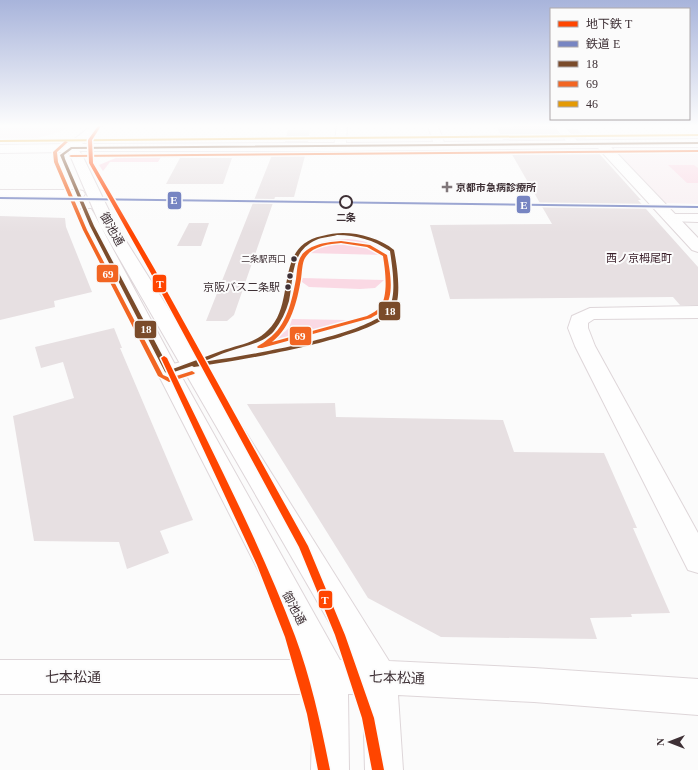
<svg xmlns="http://www.w3.org/2000/svg" width="698" height="770" font-family="'Times New Roman','Noto Sans JP',serif">
<style>
.built{fill:#f8eef1}
.green{fill:#fad9e4}
.building{fill:#e7e0e2}
.lines{fill:none;stroke-linecap:round;stroke-linejoin:round}
.street-casing{stroke:#ded6d9;stroke-width:2}
.secondary-casing{stroke:#ded6d9;stroke-width:2}
.primary-casing{stroke:#ded6d9;stroke-width:2}
.street{fill:#fefefe;fill-rule:evenodd}
.secondary{fill:#fefefe;fill-rule:evenodd}
.primary{fill:#fefefe;fill-rule:evenodd}
.bus-1-casing{stroke:#fbfbfb;stroke-width:3}
.bus-2-casing{stroke:#fbfbfb;stroke-width:3}
.bus-3-casing{stroke:#fbfbfb;stroke-width:3}
.bus-1{fill:#7a4b2a;fill-rule:evenodd}
.bus-2{fill:#f26522;fill-rule:evenodd}
.bus-3{fill:#e49a05;fill-rule:evenodd}
.rail-1-casing{stroke:#fbfbfb;stroke-width:3}
.rail-1{fill:#7785c2;fill-rule:evenodd}
.metro-1-casing{stroke:#fbfbfb;stroke-width:3}
.metro-1{fill:#ff4500;fill-rule:evenodd}
.poi-dot{fill:#80777a;stroke:#fbfbfb;stroke-width:1.5}
.stop-dot{fill:#fbfbfb;stroke:#3e3035;stroke-width:2}
.bus-dot{fill:#3e3035;stroke:#fbfbfb;stroke-width:1.5}
.labels{text-anchor:middle;dominant-baseline:central;stroke-width:4;stroke-linejoin:round;paint-order:stroke}
.far-bus-label{font-size:9px;fill:#3e3035;stroke:#fbfbfb;text-anchor:end}
.far-poi-label{font-size:10px;font-weight:bold;fill:#3e3035;stroke:#fbfbfb;text-anchor:start}
.far-stop-label{font-size:10px;font-weight:bold;fill:#3e3035;stroke:#fbfbfb}
.far-neighbourhood-label{font-size:11px;fill:#3a1f2a;stroke:#fbfbfb}
.bus-label{font-size:11px;fill:#3e3035;stroke:#fbfbfb;text-anchor:end}
.street-label{font-size:12px;fill:#3e3035;stroke:#fbfbfb}
.near-street-label{font-size:14px;fill:#3e3035;stroke:#fbfbfb}
.line-badge{stroke:#fbfbfb;stroke-width:1.5}
.badge-label{font-size:11px;text-anchor:middle;font-weight:bold;fill:#fff}
</style>
<rect width="100%" height="100%" fill="#fbfbfb"/>
<g class="built">
<polygon points="0,126 70,126 63,131 34,139 0,139"/>
<polygon points="617,152 698,152 698,204 665,203"/>
</g>
<g class="green">
<polygon points="118,157 161,157 158,162 110,162 103,171 99,165"/>
<polygon points="668,165 694,165 698,168 698,183 687,183"/>
<path d="M348,239C361,240 377,243 384,255L306,253C317,240 332,240 348,239Z"/>
<polygon points="301,278 384,280 375,288 360,289 309,287 302,282"/>
<polygon points="292,319 347,320 350,321 347,323 269,345 289,328"/>
</g>
<g class="building">
<polygon points="512,126 553,126 563,139 503,140 497,127 513,127"/>
<polygon points="568,129 577,129 586,139 577,139"/>
<polygon points="288,130 310,130 308,142 285,142"/>
<polygon points="596,150 641,200 638,200 698,267 698,305 680,305 673,297 450,299 430,225 552,224 510,151"/>
<polygon points="282,152 306,152 294,197 275,197 234,315 227,321 206,321 272,155 281,155"/>
<polygon points="180,158 232,158 223,184 166,184"/>
<polygon points="0,216 65,218 66,227 92,292 54,301 55,307 0,320"/>
<polygon points="189,223 209,223 201,246 177,246"/>
<polygon points="114,328 122,348 120,348 193,520 160,531 169,553 127,569 119,542 34,541 13,416 74,398 63,362 41,368 35,347"/>
<polygon points="335,403 336,417 503,420 514,452 604,453 637,528 633,528 670,613 631,614 632,617 590,618 597,639 441,637 368,598 247,404"/>
</g>
<g class="lines">
<defs>
<g id="street">
<polygon points="428,126 438,126 445,145 443,148 435,148"/>
<polygon points="554,126 564,126 580,144 578,146 570,146"/>
<polygon points="0,190 78,190 83,191 85,194 83,197 78,198 0,198"/>
<polygon points="671,214 698,214 698,222 666,221 664,218 666,215"/>
<polygon points="194,359 201,360 205,365 201,370 168,379 160,377 157,372 160,367"/>
</g>
<g id="secondary">
<polygon points="337,126 347,126 346,143 698,139 698,147 611,147 698,238 698,252 692,250 598,148 340,151 334,147"/>
<polygon points="71,144 75,145 82,155 116,225 389,661 534,668 698,679 698,715 534,702 398,695 403,770 365,770 363,694 348,694 349,770 311,770 313,694 0,694 0,660 304,660 157,372 79,212 81,209 91,209 93,212 179,372 340,660 351,660 100,225 70,155 68,152 0,153 0,145"/>
<polygon points="698,306 698,318 594,319 588,323 588,328 595,346 698,533 698,573 688,570 575,346 568,328 572,316 590,308"/>
</g>
<polygon id="primary" points="91,126 102,126 82,144 340,143 346,147 340,151 67,151 65,148 67,145"/>
</defs>
<use href="#street" class="street-casing"/>
<use href="#secondary" class="secondary-casing"/>
<use href="#primary" class="primary-casing"/>
<use href="#street" class="street"/>
<use href="#secondary" class="secondary"/>
<use href="#primary" class="primary"/>
<defs>
<path id="bus-1" d="M698,142V144L72,149L64,155L65,159L94,226L170,370C187,364 204,357 221,351C237,345 256,343 268,330C297,303 273,246 322,236C329,234 336,233 343,233C360,233 381,239 394,250C397,265 402,297 394,310C375,339 231,362 194,367L192,366L168,374L165,372L90,226L60,155L71,147ZM337,235C357,235 373,240 390,251C392,265 397,295 389,308C374,335 235,358 201,362C211,359 220,354 230,351C245,346 264,343 274,331C281,322 286,312 289,301C294,277 290,252 316,240C322,237 330,237 337,235Z"/>
<g id="bus-2">
<polygon points="65,141 68,142 57,152 58,162 87,230 163,375 170,378 192,371 195,373 194,374 169,382 158,376 83,230 54,162 53,152"/>
<polygon points="698,150 698,152 71,157 69,156 71,155"/>
<path d="M341,241L370,245L387,255C390,271 395,295 384,309C381,313 375,315 371,318L262,348H258L257,347L258,346C261,344 265,342 268,339C287,326 292,300 296,279C297,273 297,264 300,258C307,244 328,242 341,241ZM341,243L367,247L383,256C385,269 389,295 380,307C377,311 372,313 367,316L272,342C291,327 297,302 301,279C302,273 302,263 305,258C312,246 329,244 341,243Z"/>
</g>
<polygon id="bus-3" points="698,134 698,136 0,142 0,140"/>
</defs>
<use href="#bus-1" class="bus-1-casing"/>
<use href="#bus-2" class="bus-2-casing"/>
<use href="#bus-3" class="bus-3-casing"/>
<use href="#bus-1" class="bus-1"/>
<use href="#bus-2" class="bus-2"/>
<use href="#bus-3" class="bus-3"/>
<defs>
<polygon id="rail-1" points="0,197 698,206 698,208 0,199"/>
</defs>
<use href="#rail-1" class="rail-1-casing"/>
<use href="#rail-1" class="rail-1"/>
<defs>
<g id="metro-1">
<polygon points="98,126 101,126 92,140 93,163 154,268 308,546 345,635 374,718 384,770 372,770 362,718 335,635 299,547 148,268 89,163 88,140"/>
<path d="M164,356L167,358C211,450 259,540 295,636C311,679 321,725 330,770H318L307,714L285,637L257,565L161,358Z"/>
</g>
</defs>
<use href="#metro-1" class="metro-1-casing"/>
<use href="#metro-1" class="metro-1"/>
</g>
<linearGradient id="sky" x2="0" y2="1"><stop stop-color="#a8b4db"/><stop offset="0.54" stop-color="#fdfdfd"/><stop offset="1" stop-color="#fdfdfd" stop-opacity="0"/></linearGradient>
<rect width="698" height="233" fill="url(#sky)"/>
<path class="poi-dot" d="M445 181h4v4h4v4h-4v4h-4v-4h-4v-4h4z"/>
<circle class="stop-dot" cx="346" cy="202" r="6"/>
<g class="bus-dot">
<circle cx="294" cy="259" r="3.5"/>
<circle cx="290" cy="276" r="3.5"/>
<circle cx="288" cy="287" r="3.5"/>
</g>
<g class="labels">
<g class="far-bus-label">
<text x="286" y="259">二条駅西口</text>
</g>
<g class="far-poi-label">
<text x="456" y="187">京都市急病診療所</text>
</g>
<g class="far-stop-label">
<text x="346" y="217">二条</text>
</g>
<g class="far-neighbourhood-label">
<text x="639" y="258">西ノ京栂尾町</text>
</g>
<g class="bus-label">
<text x="280" y="287">京阪バス二条駅</text>
</g>
<g class="street-label">
<text transform="translate(112 229) rotate(61)">御池通</text>
<text transform="translate(294 608) rotate(62)">御池通</text>
</g>
<g class="near-street-label">
<text x="73" y="677">七本松通</text>
<text transform="translate(397 678) rotate(2)">七本松通</text>
</g>
</g>
<g class="line-badge">
<rect x="167" y="191" width="15" height="19" rx="4" fill="#7785c2"/>
<rect x="516" y="195" width="15" height="19" rx="4" fill="#7785c2"/>
<rect x="96" y="264" width="23" height="19" rx="4" fill="#f26522"/>
<rect x="152" y="274" width="15" height="19" rx="4" fill="#ff4500"/>
<rect x="378" y="301" width="23" height="20" rx="4" fill="#7a4b2a"/>
<rect x="134" y="320" width="23" height="19" rx="4" fill="#7a4b2a"/>
<rect x="289" y="326" width="23" height="20" rx="4" fill="#f26522"/>
<rect x="318" y="590" width="15" height="19" rx="4" fill="#ff4500"/>
</g>
<g class="badge-label">
<text x="174" y="204">E</text>
<text x="524" y="209">E</text>
<text x="108" y="278">69</text>
<text x="160" y="288">T</text>
<text x="390" y="315">18</text>
<text x="146" y="333">18</text>
<text x="300" y="340">69</text>
<text x="325" y="604">T</text>
</g>
<rect x="550" y="8" width="140" height="112" fill="#fbfbfb" stroke="#afaaac"/>
<rect x="558" y="21" width="20" height="6" fill="#ff4500" stroke="#afaaac"/>
<text x="586" y="28" font-size="12" fill="#3e3035">地下鉄 T</text>
<rect x="558" y="41" width="20" height="6" fill="#7785c2" stroke="#afaaac"/>
<text x="586" y="48" font-size="12" fill="#3e3035">鉄道 E</text>
<rect x="558" y="61" width="20" height="6" fill="#7a4b2a" stroke="#afaaac"/>
<text x="586" y="68" font-size="12" fill="#3e3035">18</text>
<rect x="558" y="81" width="20" height="6" fill="#f26522" stroke="#afaaac"/>
<text x="586" y="88" font-size="12" fill="#3e3035">69</text>
<rect x="558" y="101" width="20" height="6" fill="#e49a05" stroke="#afaaac"/>
<text x="586" y="108" font-size="12" fill="#3e3035">46</text>
<g transform="translate(670 742) rotate(270)" stroke="#fbfbfb" stroke-width="3" paint-order="stroke">
<path d="M0-3L7 15L0 10L-7 15Z" fill="#3e3035"/>
<text y="-6" font-size="11" font-weight="bold" text-anchor="middle" fill="#3e3035">N</text>
</g>
</svg>
